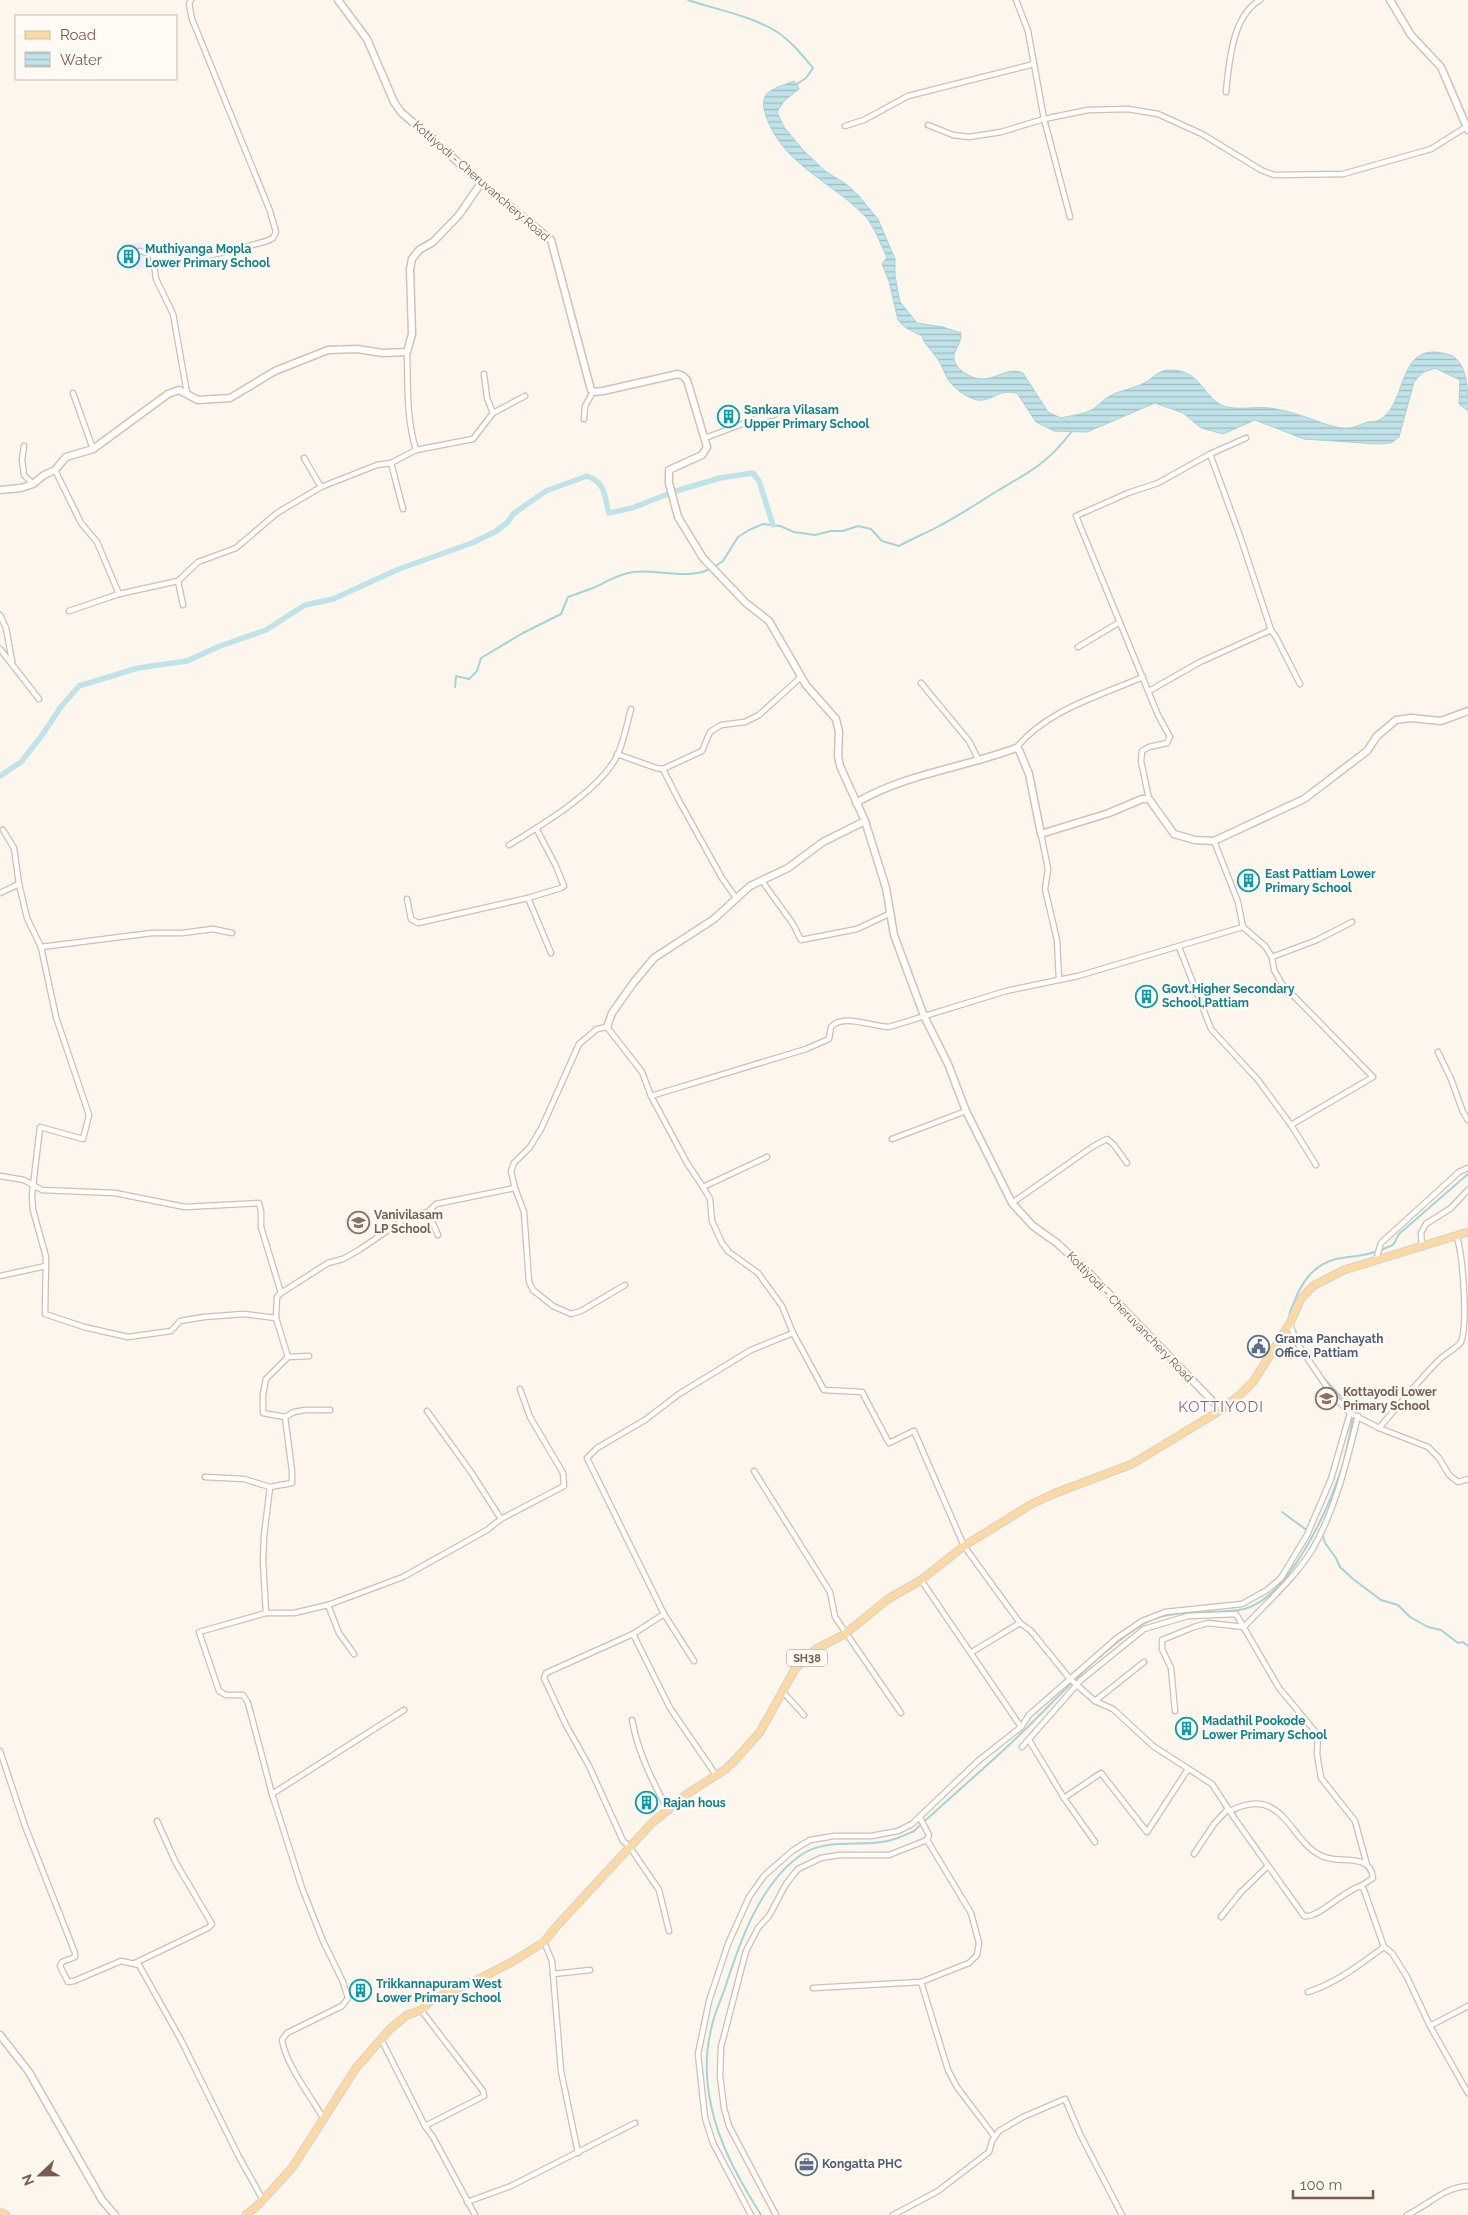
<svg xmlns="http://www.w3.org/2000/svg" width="1468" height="2215" font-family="Raleway,sans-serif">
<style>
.education{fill:#f3e8fa}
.water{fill:url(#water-rules);stroke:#a5d3da}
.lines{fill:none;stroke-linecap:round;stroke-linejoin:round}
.stream{stroke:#a5d3da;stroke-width:2}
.canal{stroke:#bfe3e8;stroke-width:5.5}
.street-casing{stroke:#d1beb0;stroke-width:7}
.secondary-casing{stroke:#d6c0b0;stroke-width:9}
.primary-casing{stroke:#dad1cd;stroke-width:9}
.street{stroke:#fff;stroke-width:4.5}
.secondary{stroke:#fff;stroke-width:6}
.primary{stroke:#fbd9a5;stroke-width:7}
.labels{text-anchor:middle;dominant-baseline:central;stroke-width:4.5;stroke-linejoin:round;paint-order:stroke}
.shield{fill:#fffaf3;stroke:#a28b7f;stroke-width:1}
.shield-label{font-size:11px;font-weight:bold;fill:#7a5c4d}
.street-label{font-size:12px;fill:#7a5c4d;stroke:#fffaf3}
.culture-label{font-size:12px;font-weight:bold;fill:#0d838f;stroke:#fffaf3;text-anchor:start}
.education-label{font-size:12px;font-weight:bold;fill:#785e54;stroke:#fffaf3;text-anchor:start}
.service-label{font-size:12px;font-weight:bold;fill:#4e5e75;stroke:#fffaf3;text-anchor:start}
.quarter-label{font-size:15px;letter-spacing:1px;fill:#846695;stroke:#fffaf3}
</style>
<defs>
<pattern id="water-rules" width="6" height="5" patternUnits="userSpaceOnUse" patternTransform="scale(1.25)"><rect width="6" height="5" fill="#bfe3e8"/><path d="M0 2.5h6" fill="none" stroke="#a0bbbe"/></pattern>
</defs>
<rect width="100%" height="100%" fill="#fdf6ec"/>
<g class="education">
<polygon points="147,242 150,268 124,270 121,244"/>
<polygon points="368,1211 372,1224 349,1235 344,1219"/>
</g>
<path class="water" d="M794,81L797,84L799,89L784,101L777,112L784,127L803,150L825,171L846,184L858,195L878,219L895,259V276L900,302L917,323L943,327L961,333C962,344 953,350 954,359C955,365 959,368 963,372C991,391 1002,364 1023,373L1048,412L1061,418C1072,415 1083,415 1093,409C1099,406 1102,400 1108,397C1119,390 1134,389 1146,382C1154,377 1159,370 1169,370C1201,369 1203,398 1224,406C1239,411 1255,406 1269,408C1279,409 1290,412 1299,415C1314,419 1339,432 1354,427C1358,426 1363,423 1368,422C1371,421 1376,422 1379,420C1409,405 1395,337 1450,355C1468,362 1468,391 1468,411L1459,404L1460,380L1435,368L1422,373L1414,382L1399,437L1391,443L1378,444L1304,439L1255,420L1223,434L1201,428L1183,413L1155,403L1087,432L1054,431L1036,422L1017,393C997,390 999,397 983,400C972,402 956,390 950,382C944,375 943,365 937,358C931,349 925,346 922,336L906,328L898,320L889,281L882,264L887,257C880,244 875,227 865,216C831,181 780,163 765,113C763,105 762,97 769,92C775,87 787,84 794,81Z"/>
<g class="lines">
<g class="stream">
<path d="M688,0C717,10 750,15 777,32C791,41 802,55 813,68L806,78L797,84"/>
<path d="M714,567L723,561L738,537L749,530L763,524L780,526L794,532L815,535L831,531H843L858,526L871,529L882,541L899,546C913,538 927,533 941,525C960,515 978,503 997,491C1030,472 1049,462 1072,431"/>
<path d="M455,687L456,676L469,679L477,671L481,658L523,633L561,614L568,597C576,594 585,591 593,588C607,582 617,574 633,572C656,569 688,580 710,569"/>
<polyline points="1381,1250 1393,1245 1399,1234 1468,1174"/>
<path d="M1289,1317C1289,1311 1292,1308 1294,1302C1302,1282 1313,1265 1336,1259C1349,1256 1361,1257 1374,1252"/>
<polyline points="1297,1337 1310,1359"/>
<polyline points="1321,1375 1353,1410"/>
<polyline points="1282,1512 1308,1531"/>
<polyline points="1320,1534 1323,1536 1325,1543 1336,1558 1340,1567 1353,1579 1381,1600 1398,1605 1410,1617 1428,1627 1441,1630 1458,1643 1463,1642 1468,1646"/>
<path d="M761,2215C740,2181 719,2145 711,2105C706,2081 705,2054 711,2030C713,2017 719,2004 724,1991C739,1944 760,1881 804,1853C828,1839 857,1846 882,1842C894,1841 903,1836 914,1831C945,1802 978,1774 1009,1745C1052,1705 1091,1658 1140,1626C1170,1606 1210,1616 1244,1609C1289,1598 1329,1508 1342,1467C1347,1451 1350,1433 1353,1416"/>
</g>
<g class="canal">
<polyline points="676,491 720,478 753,473 759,481 773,525"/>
<path d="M0,776L21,762L43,734L60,708L79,686L138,668L187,661L220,646L266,630L305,605L333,599L399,569L472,543L495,532L508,522L513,514L546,491L587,476C606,483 604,495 609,513L632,508L668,494"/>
</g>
<defs>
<g id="street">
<polyline points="1016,0 1028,31 1044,119 1070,217"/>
<path d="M1226,92C1229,63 1232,16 1260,0"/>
<polyline points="928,125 953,135 969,137 1001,132 1044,119 1088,110 1128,109 1158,114 1202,134 1261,170 1274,175 1343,174 1431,149 1466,127"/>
<polyline points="845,126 864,120 908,96 1034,64"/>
<path d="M140,251C184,267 225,252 267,241L273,238L276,232L270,211L192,19L189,4L191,0"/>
<polyline points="153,256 156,279 173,314 187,393"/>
<path d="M407,352C408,385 406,417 416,450"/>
<polyline points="484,374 487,398 493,413"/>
<polyline points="73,393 93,449"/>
<polyline points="584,419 585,406 593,392"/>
<polyline points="705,438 758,418 774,415"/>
<polyline points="24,446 22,460 24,475 33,484"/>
<polyline points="1210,454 1240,536 1271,630 1276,637 1300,684"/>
<polyline points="304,458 321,487"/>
<polyline points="391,463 403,509"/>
<polyline points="55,470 81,523 97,542 119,594"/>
<polyline points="178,581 183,605"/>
<polyline points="69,611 119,594 178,581 198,562 236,548 277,513 321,487 377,465 391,463 416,450 473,439 493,413 525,396"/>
<polyline points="0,615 6,628 12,661"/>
<polyline points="1078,647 1120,622"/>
<polyline points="0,649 39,699"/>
<polyline points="921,683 969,741 979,761"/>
<polyline points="1149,691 1200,662 1271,630"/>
<path d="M1016,748C1047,710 1099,696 1143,677"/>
<polyline points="617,754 656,768 663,769 702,751 710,732 721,725 745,722 759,715 801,677"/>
<polyline points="663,769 677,797 722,878 736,898"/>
<polyline points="1149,799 1141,761 1142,751 1149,747 1167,743 1170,737 1158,715 1076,516 1128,493 1158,483 1210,454 1246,438"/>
<path d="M3,830L14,848L19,884L27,918L41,947L56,1017L89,1115L83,1139L40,1127L32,1195L33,1210L46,1257L45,1314L84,1327L128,1337L171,1331L180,1321L204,1317L244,1314L276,1318L277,1297L281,1293L328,1263L343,1259L359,1250L409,1216L428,1212L436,1204L515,1188L511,1171L514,1163L530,1147L541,1129L579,1044L597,1029L607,1027L642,1072L651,1096L687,1163L703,1187L710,1199L712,1221L722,1243L729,1252L758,1273L782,1306L793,1333L824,1390L862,1392L889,1443L914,1431L964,1546L1020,1623L1031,1631L1070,1679L1095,1701L1113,1709L1153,1746L1212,1784L1235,1819L1304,1916C1318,1919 1344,1890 1361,1886L1364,1890L1384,1947L1392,1953L1407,1977L1430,2026L1468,2093"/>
<polyline points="1041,834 1048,869 1045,889 1057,940 1059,979"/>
<polyline points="1214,841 1238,902 1243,927 1265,946 1272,957 1274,970 1282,984 1373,1077 1291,1125"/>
<path d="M509,845C542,825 602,789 618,754C624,740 627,724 631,709"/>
<polyline points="762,881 793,924 801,940 857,929 891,913"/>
<polyline points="0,893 19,884"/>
<polyline points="528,898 551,953"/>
<polyline points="407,899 411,919 418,923 528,898 561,888 564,886 555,864 536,828"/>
<polyline points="41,947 152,933 182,933 213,929 232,933"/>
<polyline points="1179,947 1211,1029 1258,1080 1291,1125 1316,1165"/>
<polyline points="1272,957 1317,940 1352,922"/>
<polyline points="1438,1052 1451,1079 1463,1112 1468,1120"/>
<path d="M651,1096L806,1049L829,1039L831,1027C843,1013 873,1027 889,1027L1006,991L1078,976L1243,927"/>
<polyline points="892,1139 966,1111"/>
<polyline points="0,1176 24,1180 42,1190 115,1193 185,1207 259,1203 261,1211 261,1227 281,1293"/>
<polyline points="703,1187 767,1157"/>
<polyline points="515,1188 524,1212 529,1282 533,1290 553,1306 571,1314 581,1311 625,1285"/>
<polyline points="1012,1203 1092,1147 1107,1139 1114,1145 1127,1163"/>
<polyline points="428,1212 438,1235"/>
<polyline points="1422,1247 1421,1233 1426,1224 1451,1208 1468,1190"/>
<polyline points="1376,1260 1381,1243 1459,1172 1468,1168"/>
<polyline points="0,1276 46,1266"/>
<polyline points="276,1318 288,1357"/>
<polyline points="1290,1324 1297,1343 1333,1396 1350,1413 1379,1428 1428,1447 1439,1458 1449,1475 1458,1482 1468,1479"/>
<polyline points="309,1356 288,1357 266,1379 263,1394 263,1413 285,1417 294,1412 305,1410 330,1410"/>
<polyline points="427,1411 471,1472 501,1519"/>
<path d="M1379,1428C1399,1405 1419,1380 1440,1359C1446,1353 1456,1349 1461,1342C1468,1324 1463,1257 1457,1237"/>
<polyline points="754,1471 830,1592 835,1617 901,1713"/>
<polyline points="205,1477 244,1479 270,1487 292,1483 292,1471 285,1417"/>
<polyline points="921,1580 1021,1727"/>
<polyline points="328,1605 339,1633 354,1654"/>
<polyline points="266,1613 263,1561 264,1536 270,1487"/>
<polyline points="664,1614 633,1634 546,1673 544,1678 566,1725 589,1766 623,1841 629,1846 659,1890 669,1931"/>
<polyline points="633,1634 670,1708 716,1775"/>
<polyline points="972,1652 1020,1623"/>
<polyline points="694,1661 664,1614 587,1458 597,1448 645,1420 679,1394 751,1350 793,1333"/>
<polyline points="782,1691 804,1715"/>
<polyline points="1095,1701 1144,1662"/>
<path d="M1175,1711L1171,1668L1162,1649V1640L1194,1627L1208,1623L1244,1627C1267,1602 1294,1579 1312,1550C1336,1509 1347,1460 1358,1416"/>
<path d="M632,1720C638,1753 652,1782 669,1811"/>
<polyline points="1029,1740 1064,1798 1101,1773 1147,1832 1188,1769"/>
<polyline points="1022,1747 1081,1680 1144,1629 1188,1616 1236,1614 1279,1688 1318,1735 1317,1754 1321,1778 1355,1821 1367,1865"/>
<polyline points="0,1751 25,1826 75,1953 75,1957 62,1962 60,1966 68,1982 74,1981 121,1961 139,1965 181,2040 238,2155 263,2200"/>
<polyline points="272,1794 404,1710"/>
<polyline points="1064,1798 1095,1842"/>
<path d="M1230,1811C1290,1781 1289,1854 1333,1859C1348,1861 1371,1856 1373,1878L1361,1886"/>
<polyline points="1194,1854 1214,1824 1228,1809"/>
<polyline points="1221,1917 1241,1892 1268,1866"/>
<polyline points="544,1942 552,1961 561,2071 578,2153"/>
<polyline points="135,1963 208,1928 212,1924 176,1863 157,1821"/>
<polyline points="553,1974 590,1970"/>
<polyline points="921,1982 948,2070 957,2087 994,2136"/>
<polyline points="813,1988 921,1982 969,1963 977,1955 979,1943 971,1913 927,1840"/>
<path d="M1308,1992C1337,1983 1360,1964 1384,1947"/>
<polyline points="421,2010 483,2091 484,2096 425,2126"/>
<polyline points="1430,2026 1468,2006"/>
<polyline points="381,2039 425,2126 433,2137 475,2215"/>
<path d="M324,2119C311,2097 286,2065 282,2040L287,2033L342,2006L348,1998L343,1982L323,1941L302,1888L272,1794L248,1703L243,1695H226L219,1691L199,1632L266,1613H294L328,1605L403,1577L487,1530L501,1519L564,1486L563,1473L530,1417L520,1389"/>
<polyline points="467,2202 511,2186 635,2123"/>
<polyline points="751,2215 713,2143 705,2118 698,2054 709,2001 728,1944 749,1897 764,1876 792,1851 810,1840 834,1836 871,1836 898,1831 912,1824 978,1761 1021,1727 1029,1715 1117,1638 1142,1621 1165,1612 1242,1604 1267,1590 1281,1578 1307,1535 1331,1479 1350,1413"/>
<polyline points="776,2215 729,2126 724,2108 720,2076 721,2047 746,1951 758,1928 769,1916 786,1884 798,1869 821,1858 839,1855 889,1855 927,1840 929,1835 920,1818"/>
<polyline points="893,2215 938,2191 989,2152 992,2141 999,2131 1023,2117 1065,2099 1080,2134 1122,2215"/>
<path d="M1407,2215C1429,2205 1444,2187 1468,2186"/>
</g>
<g id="secondary">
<polyline points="338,0 367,39 394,102 401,112 485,186 551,240 591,390 593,392 603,391 678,374 683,376 687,380 707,447 702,455 669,470 669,483 678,517 703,558 746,603 769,621 806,685 836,719 839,732 838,756 840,766 865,821 886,888 894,935 924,1016 948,1064 966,1111 1012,1203 1033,1226 1057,1243 1088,1272 1221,1410"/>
<polyline points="1390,0 1411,35 1441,67 1468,130"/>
<polyline points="0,490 21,488 33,484 44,475 55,470 66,457 93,449 168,394 179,390 198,400 230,398 275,371 328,350 357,349 383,353 407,352 412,334 410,269 412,259 419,250 433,242 459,215 481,183"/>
<path d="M856,803C904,774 963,768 1016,748L1019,750L1029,774L1041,834L1109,813L1142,799H1149L1174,834L1195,840L1214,841L1304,799L1367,751L1377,736L1396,720L1411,718L1441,721L1468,711"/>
<polyline points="607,1027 612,1013 634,982 654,958 714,919 750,886 788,868 823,842 865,821"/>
<polyline points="0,2035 29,2072 102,2200 115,2215"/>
</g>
<g id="primary">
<polyline points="0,2212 6,2215"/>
<polyline points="246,2215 259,2204 292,2168 356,2068 390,2029 407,2015 421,2010 433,1999 483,1977 512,1962 544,1942 555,1928 651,1824 687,1794 726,1769 736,1759 760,1732 795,1669 816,1649 845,1634 888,1599 921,1580 964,1546 1030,1505 1053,1494 1132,1464 1216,1413 1241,1394 1253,1382 1290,1323 1301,1299 1313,1286 1344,1270 1468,1232"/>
</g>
</defs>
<use href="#street" class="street-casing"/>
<use href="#secondary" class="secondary-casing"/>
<use href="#primary" class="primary-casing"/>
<use href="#street" class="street"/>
<use href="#secondary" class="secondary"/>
<use href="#primary" class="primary"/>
</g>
<defs>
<symbol id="building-ring" viewBox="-11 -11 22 22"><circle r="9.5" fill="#fffaf3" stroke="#0f9aa8" stroke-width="1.5"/><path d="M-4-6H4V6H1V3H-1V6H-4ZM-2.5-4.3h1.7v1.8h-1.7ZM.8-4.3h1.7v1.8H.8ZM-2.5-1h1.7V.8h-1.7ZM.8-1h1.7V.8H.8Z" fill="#0f9aa8"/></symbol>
<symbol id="school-ring" viewBox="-11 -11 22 22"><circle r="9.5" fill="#fffaf3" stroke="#8d6e63" stroke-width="1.5"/><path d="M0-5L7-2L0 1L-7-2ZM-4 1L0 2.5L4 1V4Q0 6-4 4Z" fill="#8d6e63"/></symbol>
<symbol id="civic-ring" viewBox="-11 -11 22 22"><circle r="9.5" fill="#fffaf3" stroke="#5c6f8a" stroke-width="1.5"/><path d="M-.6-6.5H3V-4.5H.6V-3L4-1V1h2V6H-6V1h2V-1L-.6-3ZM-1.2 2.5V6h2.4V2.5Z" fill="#5c6f8a"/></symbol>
<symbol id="office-ring" viewBox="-11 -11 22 22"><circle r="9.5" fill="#fffaf3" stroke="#5c6f8a" stroke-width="1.5"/><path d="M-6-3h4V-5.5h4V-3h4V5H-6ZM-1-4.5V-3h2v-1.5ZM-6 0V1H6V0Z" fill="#5c6f8a"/></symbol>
</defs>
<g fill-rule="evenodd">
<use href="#building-ring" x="116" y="244" width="25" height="25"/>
<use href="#building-ring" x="716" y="404" width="25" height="25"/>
<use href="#building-ring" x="1236" y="868" width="25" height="25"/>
<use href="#building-ring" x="1134" y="984" width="25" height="25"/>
<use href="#school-ring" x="346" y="1210" width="25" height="25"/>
<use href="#civic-ring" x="1246" y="1334" width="25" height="25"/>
<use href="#school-ring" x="1314" y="1386" width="25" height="25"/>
<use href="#building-ring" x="1174" y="1716" width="25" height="25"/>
<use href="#building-ring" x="634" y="1790" width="25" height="25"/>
<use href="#building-ring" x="348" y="1978" width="25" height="25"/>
<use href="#office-ring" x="794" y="2152" width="25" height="25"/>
</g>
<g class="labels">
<rect class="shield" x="787" y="1649.5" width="40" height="17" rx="4"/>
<g class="shield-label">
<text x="807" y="1658">SH38</text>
</g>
<g class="street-label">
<text transform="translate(481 181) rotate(41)">Kottiyodi - Cheruvanchery Road</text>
<text transform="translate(1130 1317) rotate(46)">Kottiyodi - Cheruvanchery Road</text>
</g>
<g class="culture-label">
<text x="145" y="249">Muthiyanga Mopla<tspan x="145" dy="14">Lower Primary School</tspan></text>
<text x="744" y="410">Sankara Vilasam<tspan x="744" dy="14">Upper Primary School</tspan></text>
<text x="1265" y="874">East Pattiam Lower<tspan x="1265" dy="14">Primary School</tspan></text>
<text x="1162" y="989">Govt.Higher Secondary<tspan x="1162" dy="14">School,Pattiam</tspan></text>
<text x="1202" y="1721">Madathil Pookode<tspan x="1202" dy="14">Lower Primary School</tspan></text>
<text x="663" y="1803">Rajan hous</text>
<text x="376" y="1984">Trikkannapuram West<tspan x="376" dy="14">Lower Primary School</tspan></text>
</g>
<g class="education-label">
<text x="374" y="1215">Vanivilasam<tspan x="374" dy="14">LP School</tspan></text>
<text x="1343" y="1392">Kottayodi Lower<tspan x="1343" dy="14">Primary School</tspan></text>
</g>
<g class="service-label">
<text x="1275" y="1339">Grama Panchayath<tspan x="1275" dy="14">Office, Pattiam</tspan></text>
<text x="822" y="2164">Kongatta PHC</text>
</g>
<g class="quarter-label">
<text x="1221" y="1407">KOTTIYODI</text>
</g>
</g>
<rect x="15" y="15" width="162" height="65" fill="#fffaf3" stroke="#cabbb1"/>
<rect x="25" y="31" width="25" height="8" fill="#fbd9a5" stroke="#cabbb1"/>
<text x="60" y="40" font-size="15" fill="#7a5c4d">Road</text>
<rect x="25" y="52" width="25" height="15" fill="url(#water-rules)" stroke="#cabbb1"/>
<text x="60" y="65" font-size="15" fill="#7a5c4d">Water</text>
<g transform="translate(40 2175) rotate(248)" stroke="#fffaf3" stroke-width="4" paint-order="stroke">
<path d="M0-4L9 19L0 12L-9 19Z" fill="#7a5c4d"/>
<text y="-8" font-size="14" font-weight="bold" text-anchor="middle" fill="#7a5c4d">N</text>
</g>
<path d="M1293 2190v8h80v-8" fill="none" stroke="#7a5c4d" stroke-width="2.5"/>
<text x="1300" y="2190" font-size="15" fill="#7a5c4d" stroke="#fffaf3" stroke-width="4" paint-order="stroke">100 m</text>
</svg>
